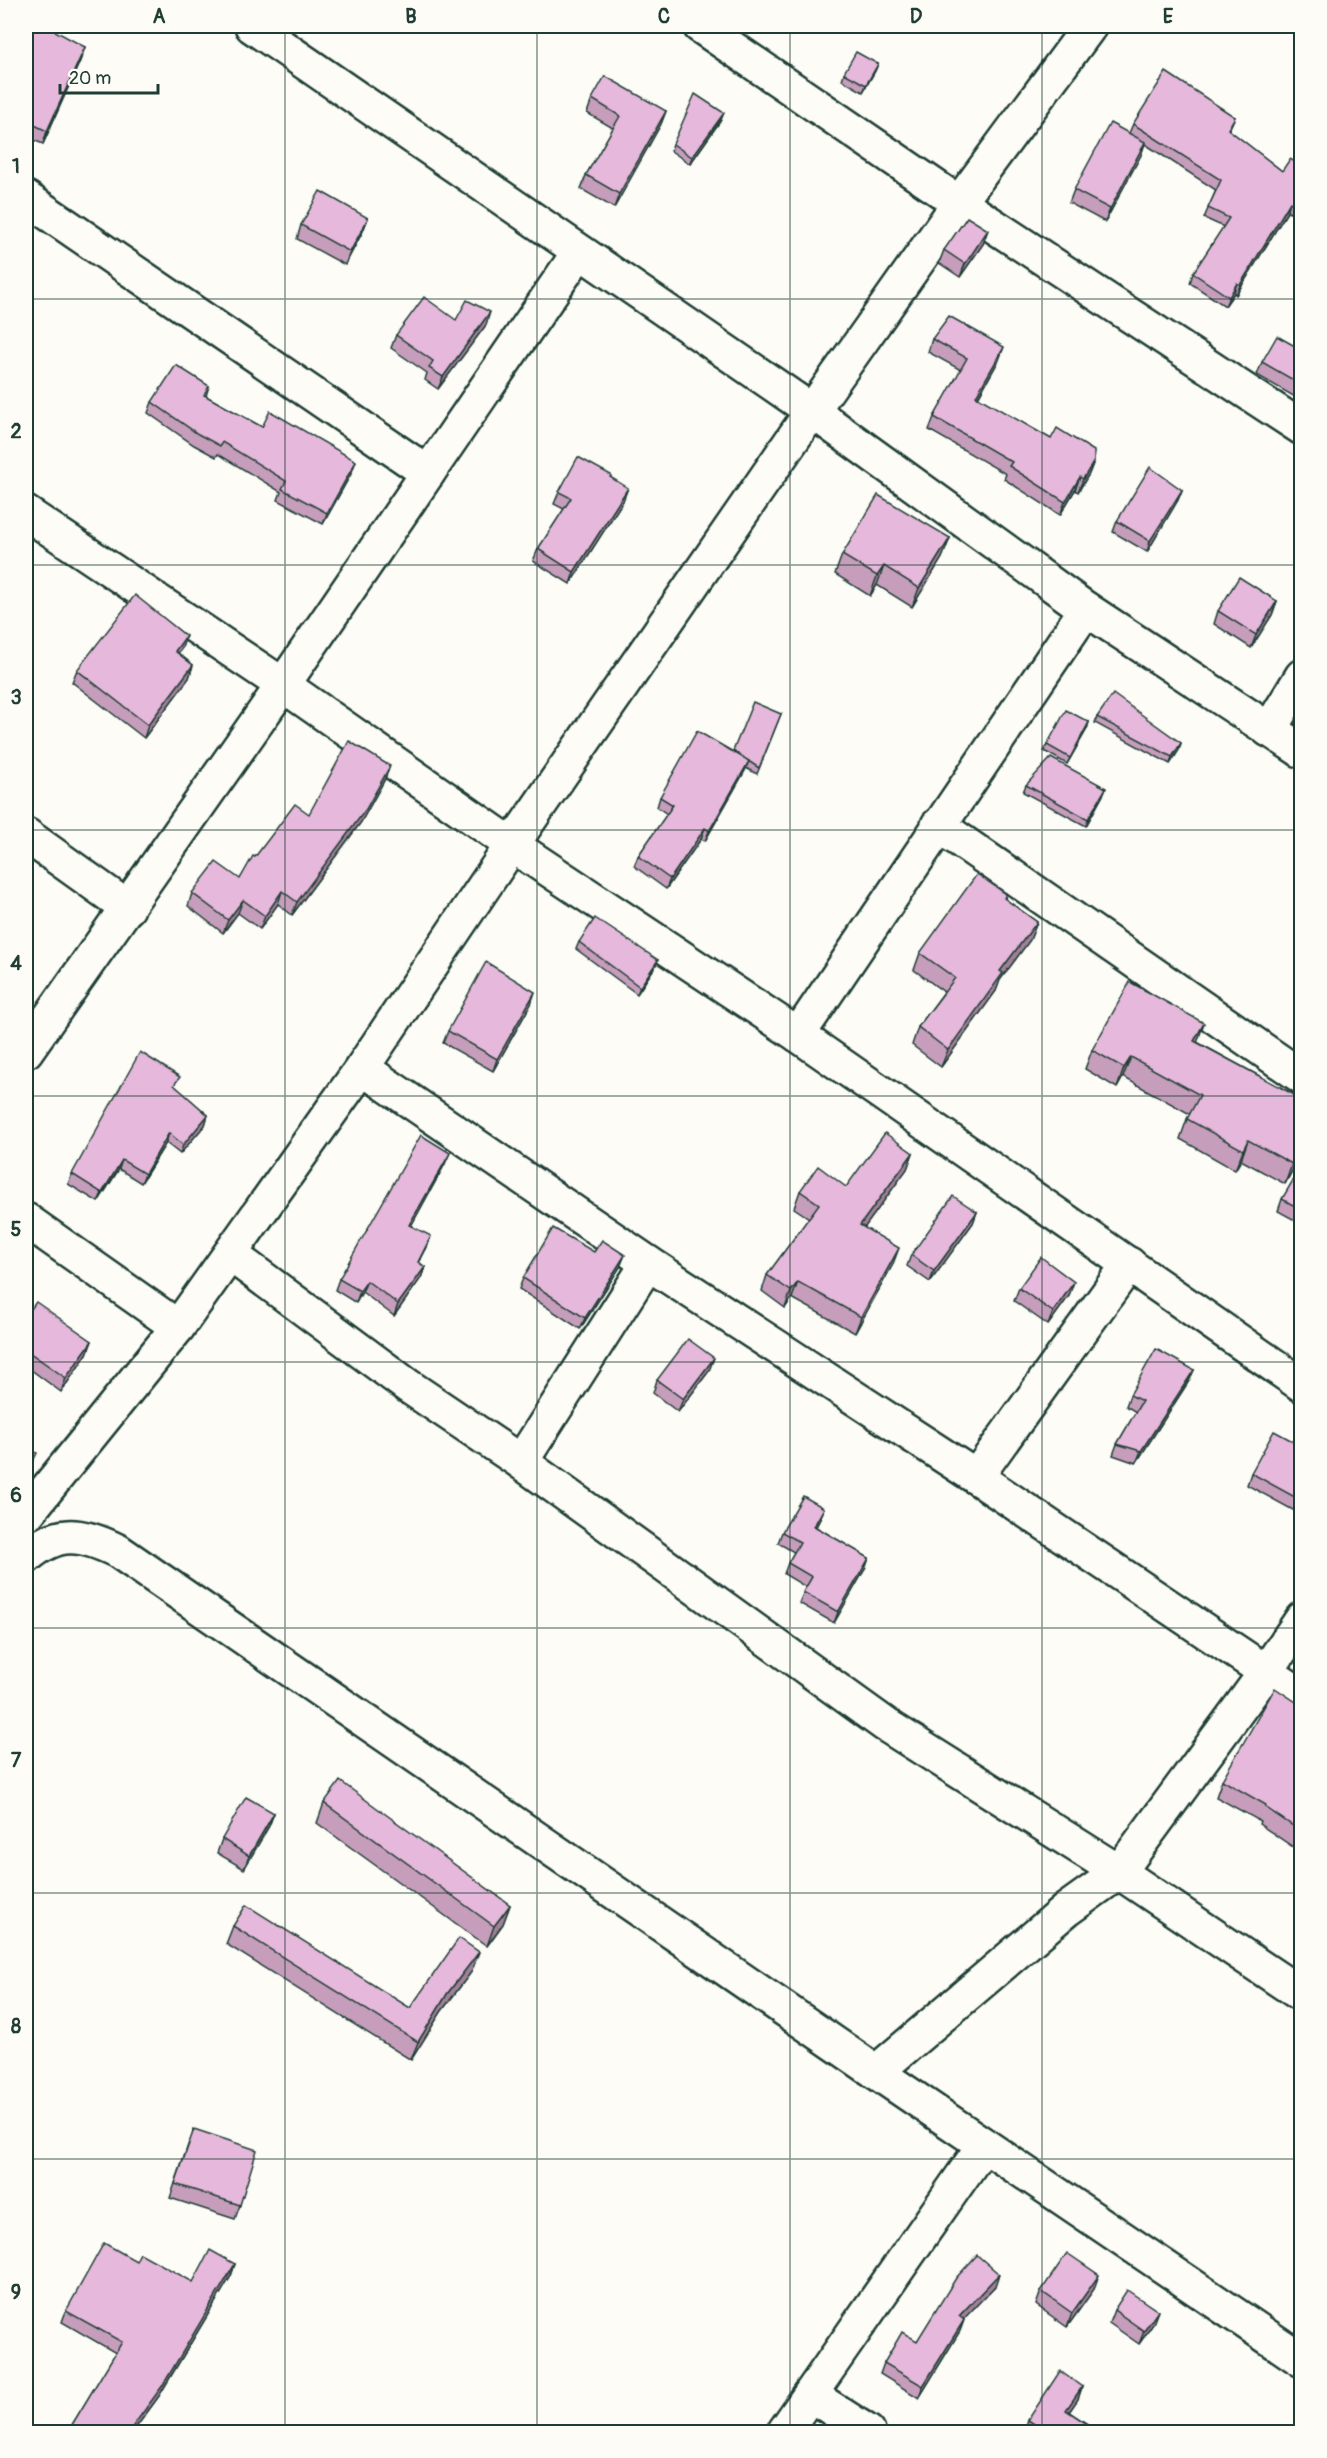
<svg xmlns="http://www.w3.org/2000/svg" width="1327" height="2458" font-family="Pangolin,sans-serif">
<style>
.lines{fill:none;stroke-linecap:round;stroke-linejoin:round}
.minor-casing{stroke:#1f3d34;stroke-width:38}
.minor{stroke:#fdfcf7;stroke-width:33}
.wall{fill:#c69ebc;stroke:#1f3d34;stroke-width:1.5}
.shaded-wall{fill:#a18199;stroke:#1f3d34;stroke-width:1.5}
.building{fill:#e6b8db;stroke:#1f3d34;stroke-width:1.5}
.grid{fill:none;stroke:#1f3d34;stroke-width:1.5;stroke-opacity:0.55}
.neatline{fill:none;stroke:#1f3d34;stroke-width:2}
.grid-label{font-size:20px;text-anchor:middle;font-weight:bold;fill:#1f3d34}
</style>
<rect width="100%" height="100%" fill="#fdfcf7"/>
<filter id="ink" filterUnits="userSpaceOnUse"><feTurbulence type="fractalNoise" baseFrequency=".0167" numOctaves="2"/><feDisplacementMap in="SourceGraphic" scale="12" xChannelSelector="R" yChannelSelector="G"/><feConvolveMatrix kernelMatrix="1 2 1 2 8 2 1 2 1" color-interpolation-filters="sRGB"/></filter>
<g filter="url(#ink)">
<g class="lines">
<defs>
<g id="minor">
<polyline points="252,26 812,411 1086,609 1302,751"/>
<polyline points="700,26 959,203 1302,428"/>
<polyline points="26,198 428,473"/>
<polyline points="26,513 283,685 512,845 798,1035 1302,1385"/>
<polyline points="1269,730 1302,676"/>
<polyline points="938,825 1302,1077"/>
<polyline points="26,835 128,908"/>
<polyline points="798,1035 1086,609"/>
<polyline points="26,1051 283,685 579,252"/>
<polyline points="362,1068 648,1263 976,1477 1302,1696"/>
<polyline points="26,1220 178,1327"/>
<polyline points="230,1254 408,1386 521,1462 886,1725 1119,1872 1302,1995"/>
<polyline points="521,1462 648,1263"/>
<polyline points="976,1477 1129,1264"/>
<polyline points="26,1515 178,1327 362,1068 512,845 812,411 959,203 1090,26"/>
<path d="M26,1557C58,1529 81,1533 118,1551L876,2072L1302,2360"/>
<polyline points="876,2072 1066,1910 1119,1872 1266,1672 1302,1619"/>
<polyline points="811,2395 868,2432"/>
<polyline points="784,2432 984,2145"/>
</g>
</defs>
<use href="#minor" class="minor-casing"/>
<use href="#minor" class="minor"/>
</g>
<g class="wall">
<polygon points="26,26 85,47 80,61 43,144 26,137"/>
<polygon points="443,26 463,26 457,34"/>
<polygon points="919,26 933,26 928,32"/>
<polygon points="878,64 875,71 863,92 842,80 844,73"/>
<polygon points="592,99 666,111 661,124 614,208 581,189 586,175 613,128 587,113"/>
<polygon points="1235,117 1229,130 1282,171 1302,166 1302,196 1290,213 1287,212 1236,295 1234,293 1225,306 1190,283 1193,273 1224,227 1204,218 1216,190 1145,144 1141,155 1105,222 1069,203 1074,190 1129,133 1133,124"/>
<polygon points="721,120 690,164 671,151 673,144"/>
<polygon points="368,218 363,231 345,265 297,239 301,225"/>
<polygon points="983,244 960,277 939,263 944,250"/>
<polygon points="456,320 486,325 438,389 425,380 427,373 391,348 396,335"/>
<polygon points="932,339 999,360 978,398 1051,439 1094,461 1089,474 1078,492 1075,490 1060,515 1004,479 1006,474 929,430 934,417 961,370 928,352"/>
<polygon points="1302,350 1302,401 1257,375 1262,362"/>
<polygon points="209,386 206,396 262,427 352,472 323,524 278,500 281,492 218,454 216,457 194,445 148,413 152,402"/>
<polygon points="611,477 623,501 570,584 533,561 538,549 564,509 554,504 559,492"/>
<polygon points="1182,490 1178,500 1147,552 1113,532 1117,521"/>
<polygon points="950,538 942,558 912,607 877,585 870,596 835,574 842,555"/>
<polygon points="1277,601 1272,615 1251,648 1214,624 1218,611"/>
<polygon points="182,648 178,653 193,665 189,678 144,738 72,682 77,670"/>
<polygon points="781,714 757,774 746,768 705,841 701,839 666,889 634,866 638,856 667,814 657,807 660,797 733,752"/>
<polygon points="1097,717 1181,743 1179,750 1170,764 1095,723"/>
<polygon points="1089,722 1087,729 1067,764 1044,751 1047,745"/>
<polygon points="385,779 361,822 292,915 278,904 260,929 238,913 223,933 188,906 192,893 240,879 255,857 309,814"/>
<polygon points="1026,785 1103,795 1086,826 1023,792"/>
<polygon points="1006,894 1005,899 1037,922 1030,940 1000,980 996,991 941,1067 912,1045 918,1027 944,992 914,970 920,953"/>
<polygon points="579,942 658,960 655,967 637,994 576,949"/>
<polygon points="531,1004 493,1071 443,1043 448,1031"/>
<polygon points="1197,1042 1302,1099 1302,1153 1285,1184 1241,1160 1235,1170 1180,1139 1187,1119 1190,1114 1123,1077 1117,1088 1085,1069 1092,1050"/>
<polygon points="176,1087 208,1115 205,1125 180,1154 166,1143 141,1183 119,1169 98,1202 68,1184 72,1174"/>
<polygon points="913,1153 907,1169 864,1228 893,1264 855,1333 792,1298 785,1308 762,1291 767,1275 809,1218 794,1208 800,1191 846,1187"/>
<polygon points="445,1164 411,1226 427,1247 419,1262 425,1267 421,1278 394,1316 362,1292 356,1303 335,1290 339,1279"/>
<polygon points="1302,1172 1302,1224 1278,1211 1282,1199"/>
<polygon points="977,1212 973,1223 930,1282 907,1266 911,1255"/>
<polygon points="594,1252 620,1267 580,1329 519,1289 523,1278"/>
<polygon points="1019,1288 1069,1296 1048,1325 1014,1301"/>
<polygon points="26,1316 92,1341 87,1354 61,1392 26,1366"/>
<polygon points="1194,1370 1189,1381 1136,1463 1113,1455 1117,1444 1136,1412 1126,1406 1130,1395"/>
<polygon points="709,1371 678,1412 653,1393 657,1380"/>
<polygon points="1302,1446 1302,1515 1247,1485 1251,1473"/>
<polygon points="820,1519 816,1527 869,1558 865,1569 834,1623 799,1603 806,1587 784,1574 788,1563 794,1552 778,1543 782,1532"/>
<polygon points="1302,1527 1302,1543 1297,1540"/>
<polygon points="1302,1706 1302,1853 1259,1824 1260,1821 1216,1797 1222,1780"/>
<polygon points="324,1803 510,1905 503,1924 487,1946 317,1823"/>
<polygon points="274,1813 269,1826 244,1869 217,1853 222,1839"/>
<polygon points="1302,1921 1302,1942 1295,1937"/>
<polygon points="233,1926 410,2008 472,1971 441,2012 411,2060 226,1944"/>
<polygon points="189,2142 240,2205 235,2219 170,2198"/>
<polygon points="136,2261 193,2282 235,2264 231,2276 159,2396 132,2433 67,2433 116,2353 62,2322 66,2311"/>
<polygon points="995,2286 963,2319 964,2320 960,2331 919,2398 880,2374 884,2363 917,2341"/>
<polygon points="1094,2289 1067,2327 1036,2305 1041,2291"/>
<polygon points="1114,2310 1153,2324 1139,2344 1109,2323"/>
<polygon points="1082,2387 1078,2399 1069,2412 1101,2433 1026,2433 1024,2431 1028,2420"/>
</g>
<g class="shaded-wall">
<polygon points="85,47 80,61 43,144 47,131"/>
<polygon points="878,64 875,71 863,92 866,85"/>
<polygon points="666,111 661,124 614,208 619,194"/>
<polygon points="724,113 721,120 690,164 692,157"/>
<polygon points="1145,142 1141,155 1105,222 1110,209"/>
<polygon points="1302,191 1302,196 1290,213 1293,204"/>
<polygon points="1290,202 1287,212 1236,295 1240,285"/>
<polygon points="368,218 363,231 345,265 350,252"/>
<polygon points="988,230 983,244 960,277 965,264"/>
<polygon points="1237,283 1234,293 1225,306 1229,297"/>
<polygon points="490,312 486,325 438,389 443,377"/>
<polygon points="1004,347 999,360 971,409 976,396"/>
<polygon points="356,461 352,472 323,524 327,513"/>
<polygon points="1094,461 1089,474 1078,492 1083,479"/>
<polygon points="1080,477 1075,490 1060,515 1065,502"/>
<polygon points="628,488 623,501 570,584 574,572"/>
<polygon points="1182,490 1178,500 1147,552 1150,541"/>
<polygon points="950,538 942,558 912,607 919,588"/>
<polygon points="884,566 877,585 870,596 877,576"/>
<polygon points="1277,601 1272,615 1251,648 1256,635"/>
<polygon points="186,636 182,648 170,664 175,651"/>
<polygon points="193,665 189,678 144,738 148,725"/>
<polygon points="1089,722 1087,729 1067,764 1070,758"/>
<polygon points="1181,743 1179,750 1170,764 1172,757"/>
<polygon points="749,761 745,771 705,841 709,831"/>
<polygon points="390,766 385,779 361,822 292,915 297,902"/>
<polygon points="1106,788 1103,795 1086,826 1088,819"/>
<polygon points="705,828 701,839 666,889 670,879"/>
<polygon points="282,891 278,904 260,929 265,916"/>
<polygon points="243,900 238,913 223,933 228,920"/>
<polygon points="1037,922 1030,940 1000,980 996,991 941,1067 948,1050 1000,971"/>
<polygon points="658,960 655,967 637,994 640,987"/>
<polygon points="535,992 531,1004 493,1071 497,1059"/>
<polygon points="1204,1023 1197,1043 1194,1041"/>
<polygon points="1131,1057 1123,1077 1117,1088 1124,1068"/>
<polygon points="208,1115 205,1125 180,1154 183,1145"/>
<polygon points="169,1133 166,1143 141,1183 145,1174"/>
<polygon points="1248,1140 1241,1160 1235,1170 1243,1150"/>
<polygon points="1302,1147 1302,1153 1285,1184 1292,1164"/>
<polygon points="450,1153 445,1164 405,1237 409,1225"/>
<polygon points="913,1153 907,1169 854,1242 860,1225"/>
<polygon points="122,1160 119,1169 98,1202 102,1193"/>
<polygon points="977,1212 973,1223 930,1282 934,1271"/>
<polygon points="431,1236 427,1247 414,1273 418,1262"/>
<polygon points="899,1248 893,1264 855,1333 861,1317"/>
<polygon points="625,1255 620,1267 580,1329 585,1318"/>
<polygon points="425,1267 421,1278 394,1316 398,1304"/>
<polygon points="367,1281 362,1292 356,1303 360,1291"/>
<polygon points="798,1282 792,1298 785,1308 791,1291"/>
<polygon points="1074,1282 1069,1296 1048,1325 1053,1312"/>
<polygon points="92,1341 87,1354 61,1392 66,1378"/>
<polygon points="714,1358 709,1371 678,1412 683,1399"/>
<polygon points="1194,1370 1189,1381 1136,1463 1141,1451"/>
<polygon points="824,1508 820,1519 810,1537 814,1526"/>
<polygon points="869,1558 865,1569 834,1623 838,1612"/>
<polygon points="274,1813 269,1826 244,1869 249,1856"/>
<polygon points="510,1905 503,1924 487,1946 494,1926"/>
<polygon points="479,1952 472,1971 441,2012 411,2060 418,2042 447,1994"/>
<polygon points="235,2264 231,2276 159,2396 132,2433 128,2433"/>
<polygon points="999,2274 995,2286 955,2328 959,2316"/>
<polygon points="1099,2275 1094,2289 1067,2327 1072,2313"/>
<polygon points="1158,2311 1153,2324 1139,2344 1144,2331"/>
<polygon points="964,2320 960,2331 919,2398 923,2386"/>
<polygon points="1082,2387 1078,2399 1062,2422 1066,2410"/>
</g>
<g class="building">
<polygon points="26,26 46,26 85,47 47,131 26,121"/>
<polygon points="856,52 878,64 866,85 844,73"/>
<polygon points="1166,72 1235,117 1228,129 1282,171 1290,159 1302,166 1302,191 1293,204 1290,202 1240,285 1237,283 1229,297 1193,273 1229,218 1208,208 1221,180 1133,124"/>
<polygon points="605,76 666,111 619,194 586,175 620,116 592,99"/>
<polygon points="695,94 724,113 692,157 673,144"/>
<polygon points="1110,123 1145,142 1110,209 1074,190"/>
<polygon points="320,191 368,218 350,252 301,225"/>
<polygon points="967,217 988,230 965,264 944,250"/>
<polygon points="424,297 456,320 467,300 490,312 443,377 429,368 433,361 396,335"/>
<polygon points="949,316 1004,347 976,396 1051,439 1057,428 1094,451 1094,461 1083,479 1080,477 1065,502 1009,466 1012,462 934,417 967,358 932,339"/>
<polygon points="1277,336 1302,350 1302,385 1262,362"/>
<polygon points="176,365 209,386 204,395 262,427 270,411 356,461 327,513 282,489 286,481 222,442 220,446 198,434 152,402"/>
<polygon points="578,457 611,475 610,477 628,488 574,572 538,549 571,498 559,492"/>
<polygon points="1150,467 1182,490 1150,541 1117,521"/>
<polygon points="878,495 950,538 919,588 884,566 877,576 842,555"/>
<polygon points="1239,577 1277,601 1256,635 1218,611"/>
<polygon points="135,595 186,636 175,651 193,665 148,725 77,670"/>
<polygon points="1113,694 1181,743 1172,757 1097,717"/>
<polygon points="753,702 781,714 759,768 733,751"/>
<polygon points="1066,710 1089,722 1070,758 1047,745"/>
<polygon points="697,731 749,761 709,831 705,828 670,879 638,856 673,805 660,797"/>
<polygon points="349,741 390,766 366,809 297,902 282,891 265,916 243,900 228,920 192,893 216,862 240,879 253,856 255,857 295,804 309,814"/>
<polygon points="1051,758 1106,788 1088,819 1026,785"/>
<polygon points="977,874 1006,894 1004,898 1037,922 1000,971 1003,973 948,1050 918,1027 955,978 920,953"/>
<polygon points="595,918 658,960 640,987 579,942"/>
<polygon points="486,962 535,992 497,1059 448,1031"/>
<polygon points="1130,982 1204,1023 1194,1041 1302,1099 1302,1147 1292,1164 1248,1140 1243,1150 1187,1119 1200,1095 1131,1057 1124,1068 1092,1050"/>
<polygon points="140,1052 180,1077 174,1085 208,1115 183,1145 169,1133 145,1174 122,1160 102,1193 72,1174"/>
<polygon points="885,1133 913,1153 860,1225 899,1248 861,1317 798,1282 791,1291 767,1275 819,1204 800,1191 818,1166 846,1187"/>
<polygon points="421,1135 450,1153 409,1225 431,1236 418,1262 425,1267 398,1304 367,1281 360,1291 339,1279"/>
<polygon points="1299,1170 1302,1172 1302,1210 1282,1199"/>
<polygon points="953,1196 977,1212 934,1271 911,1255"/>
<polygon points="553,1228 594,1252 602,1240 625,1255 585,1318 523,1278"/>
<polygon points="1041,1257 1074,1282 1053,1312 1019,1288"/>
<polygon points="36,1302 92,1341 66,1378 26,1350 26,1316"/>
<polygon points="688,1339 714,1358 683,1399 657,1380"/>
<polygon points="1156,1349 1194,1370 1141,1451 1117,1444 1142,1401 1130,1395"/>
<polygon points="1274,1431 1302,1446 1302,1501 1251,1473"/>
<polygon points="26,1447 37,1453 26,1475"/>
<polygon points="803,1496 824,1508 814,1526 869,1558 838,1612 803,1592 812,1577 788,1563 800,1542 782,1532"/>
<polygon points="1275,1688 1302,1706 1302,1832 1265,1807 1266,1805 1222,1780"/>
<polygon points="340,1781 510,1905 494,1926 324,1803"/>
<polygon points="246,1797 274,1813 249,1856 222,1839"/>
<polygon points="246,1905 410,2008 459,1938 479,1952 447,1994 418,2042 233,1926"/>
<polygon points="194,2129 257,2150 240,2205 175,2184"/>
<polygon points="104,2243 136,2261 140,2253 193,2282 210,2250 235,2264 163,2385 128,2433 67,2433 122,2342 66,2311"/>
<polygon points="1067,2253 1099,2275 1072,2313 1041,2291"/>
<polygon points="977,2255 999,2274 959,2316 964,2320 923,2386 884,2363 902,2332 917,2341 956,2278"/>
<polygon points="1127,2290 1158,2311 1144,2331 1114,2310"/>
<polygon points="1060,2371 1082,2387 1066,2410 1101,2433 1048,2433 1028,2420"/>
<polygon points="846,2426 857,2433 841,2433"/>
</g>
</g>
<path class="grid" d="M285,26V2432M537,26V2432M790,26V2432M1042,26V2432M26,299H1302M26,565H1302M26,830H1302M26,1096H1302M26,1362H1302M26,1628H1302M26,1893H1302M26,2159H1302"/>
<rect width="1327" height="2458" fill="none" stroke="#fdfcf7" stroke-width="66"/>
<path d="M60 84v9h98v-9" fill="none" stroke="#1f3d34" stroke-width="3"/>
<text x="69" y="84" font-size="18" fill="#1f3d34" stroke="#fdfcf7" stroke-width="4.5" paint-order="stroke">20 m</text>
<rect x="33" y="33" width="1261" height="2392" class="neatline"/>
<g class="grid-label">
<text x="159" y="23">A</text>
<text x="411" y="23">B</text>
<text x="664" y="23">C</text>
<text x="916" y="23">D</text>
<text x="1168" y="23">E</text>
<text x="16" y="173">1</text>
<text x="16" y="438">2</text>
<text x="16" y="704">3</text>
<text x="16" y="970">4</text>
<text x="16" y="1236">5</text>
<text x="16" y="1502">6</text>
<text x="16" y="1767">7</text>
<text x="16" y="2033">8</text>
<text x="16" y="2299">9</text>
</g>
</svg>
